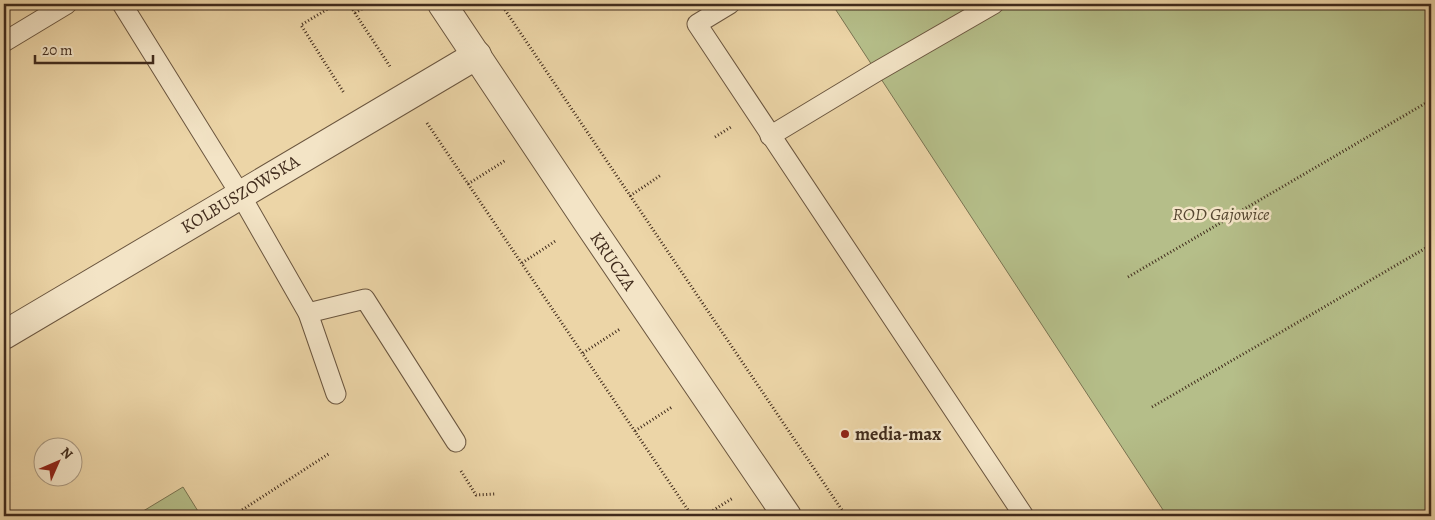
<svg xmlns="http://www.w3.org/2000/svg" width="1435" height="520" font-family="Alegreya,serif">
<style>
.green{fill:#b5be89;stroke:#7a7452}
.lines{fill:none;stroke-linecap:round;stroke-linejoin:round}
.service-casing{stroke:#6b563f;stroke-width:21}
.minor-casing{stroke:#6b563f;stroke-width:30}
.tertiary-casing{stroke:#6b563f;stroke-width:30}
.path{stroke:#402b1c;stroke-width:3;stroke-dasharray:1 2.5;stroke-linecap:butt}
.service{stroke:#f3e4c6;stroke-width:19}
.minor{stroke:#f3e4c6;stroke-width:28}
.tertiary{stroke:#f3e4c6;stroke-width:28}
.poi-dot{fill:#8f2418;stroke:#f3e4c6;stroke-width:2}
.labels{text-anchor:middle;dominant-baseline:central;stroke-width:5;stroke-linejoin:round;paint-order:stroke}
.street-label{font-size:18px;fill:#402b1c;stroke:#f3e4c6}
.park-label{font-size:18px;font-style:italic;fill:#574832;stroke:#f3e4c6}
.poi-label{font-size:18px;font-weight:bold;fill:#402b1c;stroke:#f3e4c6;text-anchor:start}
</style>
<rect width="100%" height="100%" fill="#ecd5a7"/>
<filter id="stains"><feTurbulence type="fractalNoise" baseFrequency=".004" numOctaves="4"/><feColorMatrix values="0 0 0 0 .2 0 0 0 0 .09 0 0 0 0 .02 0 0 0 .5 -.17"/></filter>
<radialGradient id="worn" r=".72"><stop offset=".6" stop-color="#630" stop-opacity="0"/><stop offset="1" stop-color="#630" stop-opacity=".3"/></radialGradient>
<g class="green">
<polygon points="832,4 1431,4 1431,516 1167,516"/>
<polygon points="183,487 201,516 135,516"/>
</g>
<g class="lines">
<defs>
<g id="service">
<polyline points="122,4 240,194 308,313 336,394"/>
<polyline points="730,4 697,24 1024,516"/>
<polyline points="4,42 67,4"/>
<polyline points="770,136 876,72 994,4"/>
<polyline points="308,313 365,299 456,442"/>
</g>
<polyline id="minor" points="4,335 477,55"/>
<polyline id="tertiary" points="442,4 586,220 787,516"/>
</defs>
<use href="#service" class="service-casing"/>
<use href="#minor" class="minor-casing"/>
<use href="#tertiary" class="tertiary-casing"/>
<g class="path">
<polyline points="336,4 301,25 344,93"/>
<polyline points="349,4 391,68"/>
<polyline points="501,4 846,516"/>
<polyline points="355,13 370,4"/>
<polyline points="427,123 692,516"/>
<polyline points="715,137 731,127"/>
<polyline points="468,184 506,160"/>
<polyline points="630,196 661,175"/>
<polyline points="522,263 557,240"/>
<polyline points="1128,277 1431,100"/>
<polyline points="583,353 620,329"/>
<polyline points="1152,407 1431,245"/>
<polyline points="635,431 672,407"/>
<polyline points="461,471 476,495 495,494"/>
<polyline points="239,516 242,510 330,453"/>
<polyline points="704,516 733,498"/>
</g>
<use href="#service" class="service"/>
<use href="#minor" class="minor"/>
<use href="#tertiary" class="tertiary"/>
</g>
<circle class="poi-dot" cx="845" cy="434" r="5"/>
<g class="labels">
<g class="street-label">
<text transform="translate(240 194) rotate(-31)">KOLBUSZOWSKA</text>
<text transform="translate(613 261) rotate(56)">KRUCZA</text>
</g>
<g class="park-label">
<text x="1221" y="214">ROD Gajowice</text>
</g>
<g class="poi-label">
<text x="855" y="434">media-max</text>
</g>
</g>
<rect width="1435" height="520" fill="none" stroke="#ecd5a7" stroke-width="20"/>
<rect x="5" y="5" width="1425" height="510" fill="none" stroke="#402b1c" stroke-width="2.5"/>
<rect x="10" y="10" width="1415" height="500" fill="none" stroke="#402b1c"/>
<g transform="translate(58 462) rotate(45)"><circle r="24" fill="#f3e4c6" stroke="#ab9a82"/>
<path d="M0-4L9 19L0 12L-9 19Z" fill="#8f2418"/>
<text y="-8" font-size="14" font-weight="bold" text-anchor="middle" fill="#402b1c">N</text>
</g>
<path d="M35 55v8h118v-8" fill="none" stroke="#402b1c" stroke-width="2.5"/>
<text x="42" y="55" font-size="15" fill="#402b1c" stroke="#f3e4c6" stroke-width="4" paint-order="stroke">20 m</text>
<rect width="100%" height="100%" filter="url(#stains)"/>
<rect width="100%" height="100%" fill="url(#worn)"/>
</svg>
